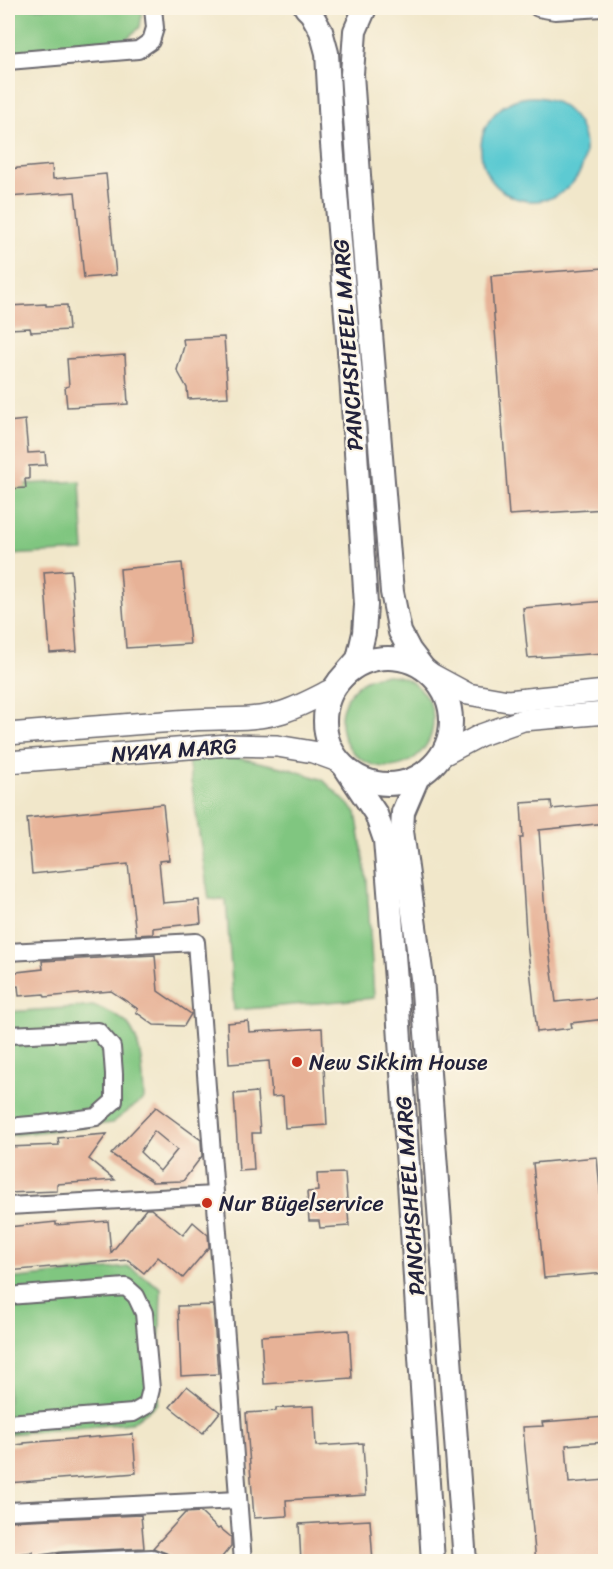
<svg xmlns="http://www.w3.org/2000/svg" width="613" height="1569" font-family="Sriracha,sans-serif">
<style>
.green{fill:#80c680;stroke:#51745e;stroke-width:1.5}
.water{fill:#5dcad2;stroke:#407686;stroke-width:1.5}
.building{fill:#e7b297;fill-rule:evenodd}
.lines{fill:none;stroke-linecap:round;stroke-linejoin:round}
.minor-casing{stroke:#6a676d;stroke-width:20}
.tertiary-casing{stroke:#6a676d;stroke-width:24}
.secondary-casing{stroke:#6a676d;stroke-width:26}
.minor{stroke:#fff;stroke-width:16}
.tertiary{stroke:#fff;stroke-width:21}
.secondary{stroke:#fff;stroke-width:22}
.poi-dot{fill:#c8321e;stroke:#fcf5e5;stroke-width:2}
.labels{text-anchor:middle;dominant-baseline:central;stroke-width:4.5;stroke-linejoin:round;paint-order:stroke}
.street-label{font-size:22px;fill:#22223b;stroke:#fcf5e5}
.poi-label{font-size:22px;fill:#22223b;stroke:#fcf5e5;text-anchor:start}
</style>
<rect width="100%" height="100%" fill="#fcf5e5"/>
<filter id="ink" filterUnits="userSpaceOnUse"><feTurbulence type="fractalNoise" baseFrequency=".0167" numOctaves="2"/><feDisplacementMap in="SourceGraphic" scale="12" xChannelSelector="R" yChannelSelector="G"/><feConvolveMatrix kernelMatrix="1 2 1 2 8 2 1 2 1" color-interpolation-filters="sRGB"/></filter>
<filter id="wash" filterUnits="userSpaceOnUse"><feTurbulence type="fractalNoise" baseFrequency=".008" numOctaves="4" result="noise"/><feDisplacementMap in="SourceGraphic" scale="24" xChannelSelector="R" yChannelSelector="G"/><feGaussianBlur stdDeviation="1.35" result="paint"/><feColorMatrix in="noise" values="0 0 0 0 0 0 0 0 0 0 0 0 0 0 0 0 0 1.4 0 .05"/><feComposite in="paint" operator="in"/></filter>
<g filter="url(#wash)">
<rect width="100%" height="100%" fill="#f1e7ca"/>
<g class="green">
<polygon points="8,8 143,8 140,27 127,38 110,46 8,54"/>
<polygon points="80,481 84,551 8,555 8,485"/>
<circle cx="387" cy="721" r="46"/>
<polygon points="236,757 290,769 323,780 356,812 367,881 374,998 234,1010 226,900 209,899 188,760"/>
<path d="M95,1006C103,1010 113,1013 121,1019C143,1033 143,1076 144,1099L112,1123L8,1136V1012Z"/>
<polygon points="129,1267 161,1288 158,1403 131,1423 8,1434 8,1279"/>
</g>
<circle class="water" cx="533" cy="149" r="52"/>
<g id="blocks">
<g class="building">
<polygon points="52,165 53,179 106,174 116,275 84,278 75,192 8,197 8,169"/>
<polygon points="604,268 606,509 509,515 491,276"/>
<polygon points="46,304 46,306 67,305 69,330 31,332 30,328 8,329 8,306"/>
<polygon points="224,337 228,397 188,399 187,388 177,370 184,346 183,339"/>
<polygon points="125,355 128,404 67,407 65,387 69,386 67,359"/>
<polygon points="25,420 28,453 45,452 46,465 29,466 29,479 25,479 26,488 8,489 8,422"/>
<polygon points="182,563 190,644 126,648 120,569"/>
<polygon points="71,570 77,651 50,653 44,572"/>
<polygon points="606,601 606,653 528,658 523,608"/>
<polygon points="551,801 552,809 606,804 606,823 539,830 546,926 556,1002 606,997 606,1019 571,1023 572,1028 537,1032 526,933 520,838 523,838 521,803"/>
<polygon points="163,804 169,860 159,861 163,903 199,900 201,923 153,928 153,934 136,935 128,864 32,874 27,818"/>
<polygon points="155,955 158,991 191,1014 184,1026 154,1025 136,1012 138,1009 111,991 45,997 44,994 19,996 18,986 8,987 8,973 43,969 42,961"/>
<polygon points="248,1021 249,1032 322,1028 327,1125 285,1128 283,1096 272,1097 269,1061 229,1064 227,1023"/>
<polygon points="257,1092 260,1133 252,1133 254,1170 239,1171 234,1094"/>
<path d="M156,1107L201,1140L202,1156L183,1181L152,1182V1181L111,1154ZM154,1131L177,1150L160,1171L140,1152Z"/>
<polygon points="107,1134 89,1159 115,1180 57,1184 57,1191 8,1193 8,1147 59,1145 58,1138"/>
<polygon points="597,1157 606,1254 606,1273 544,1278 533,1163"/>
<polygon points="345,1173 349,1226 320,1228 319,1221 309,1221 307,1192 318,1191 317,1174"/>
<polygon points="146,1209 151,1209 183,1235 193,1222 208,1235 209,1247 183,1278 158,1257 144,1273 128,1260 8,1271 8,1227 56,1222 56,1225 108,1221 111,1253"/>
<polygon points="213,1305 218,1374 181,1376 178,1306"/>
<polygon points="349,1330 352,1378 264,1384 261,1336"/>
<polygon points="187,1386 220,1412 203,1433 170,1407"/>
<polygon points="314,1406 316,1446 363,1443 366,1495 286,1500 287,1516 254,1518 246,1413 276,1411 276,1408"/>
<polygon points="606,1417 606,1442 566,1445 569,1483 606,1480 606,1562 536,1562 523,1427 543,1426 542,1422"/>
<polygon points="133,1434 136,1473 8,1483 8,1446 24,1444 24,1443"/>
<polygon points="200,1512 218,1529 220,1528 231,1537 231,1546 218,1562 173,1562 171,1556 166,1553 153,1548 185,1513"/>
<polygon points="141,1515 144,1548 62,1552 34,1556 33,1552 8,1555 8,1521"/>
<polygon points="370,1520 373,1562 301,1562 299,1524"/>
</g>
</g>
</g>
<g filter="url(#ink)">
<use href="#blocks" fill-opacity="0" stroke="#6a676d" stroke-width="1.5"/>
<g class="lines">
<defs>
<g id="minor">
<polyline points="538,8 555,11 602,8"/>
<polyline points="8,61 138,50 151,41 155,28 153,8"/>
<polyline points="8,952 196,942 243,1562"/>
<polyline points="8,1035 98,1031 112,1047 114,1074 114,1101 96,1117 42,1124 8,1127"/>
<polyline points="8,1206 215,1195"/>
<polyline points="8,1296 126,1287 136,1296 144,1313 151,1389 147,1405 133,1413 8,1423"/>
<polyline points="8,1511 238,1500"/>
<polyline points="62,1562 152,1558 162,1562"/>
</g>
<g id="tertiary">
<polyline points="431,674 468,694 508,701 606,691"/>
<path d="M8,734C69,729 130,724 192,720C222,718 254,721 283,712C301,706 317,697 333,689"/>
<polyline points="443,755 481,735 523,720 606,713"/>
<polyline points="8,762 228,745 277,746 313,752 338,761"/>
</g>
<g id="secondary">
<polyline points="306,8 311,13 321,31 327,53 332,144 351,376 366,605 364,633 358,659 339,681"/>
<polyline points="365,8 355,31 352,74 364,248 392,592 400,632 410,651 423,668"/>
<circle cx="388" cy="721" r="63"/>
<polyline points="346,769 376,814 385,840 397,993 433,1562"/>
<polyline points="417,779 403,812 402,831 422,978 465,1562"/>
</g>
</defs>
<use href="#minor" class="minor-casing"/>
<use href="#tertiary" class="tertiary-casing"/>
<use href="#secondary" class="secondary-casing"/>
<use href="#minor" class="minor"/>
<use href="#tertiary" class="tertiary"/>
<use href="#secondary" class="secondary"/>
</g>
</g>
<g class="poi-dot">
<circle cx="297" cy="1062" r="6"/>
<circle cx="207" cy="1203" r="6"/>
</g>
<g class="labels">
<g class="street-label">
<text transform="translate(348 345) rotate(-94)">PANCHSHEEEL MARG</text>
<text transform="translate(174 750) rotate(-4)">NYAYA MARG</text>
<text transform="translate(410 1196) rotate(-94)">PANCHSHEEL MARG</text>
</g>
<g class="poi-label">
<text x="309" y="1062">New Sikkim House</text>
<text x="219" y="1203">Nur Bügelservice</text>
</g>
</g>
<rect width="613" height="1569" fill="none" stroke="#fcf5e5" stroke-width="30"/>
</svg>
